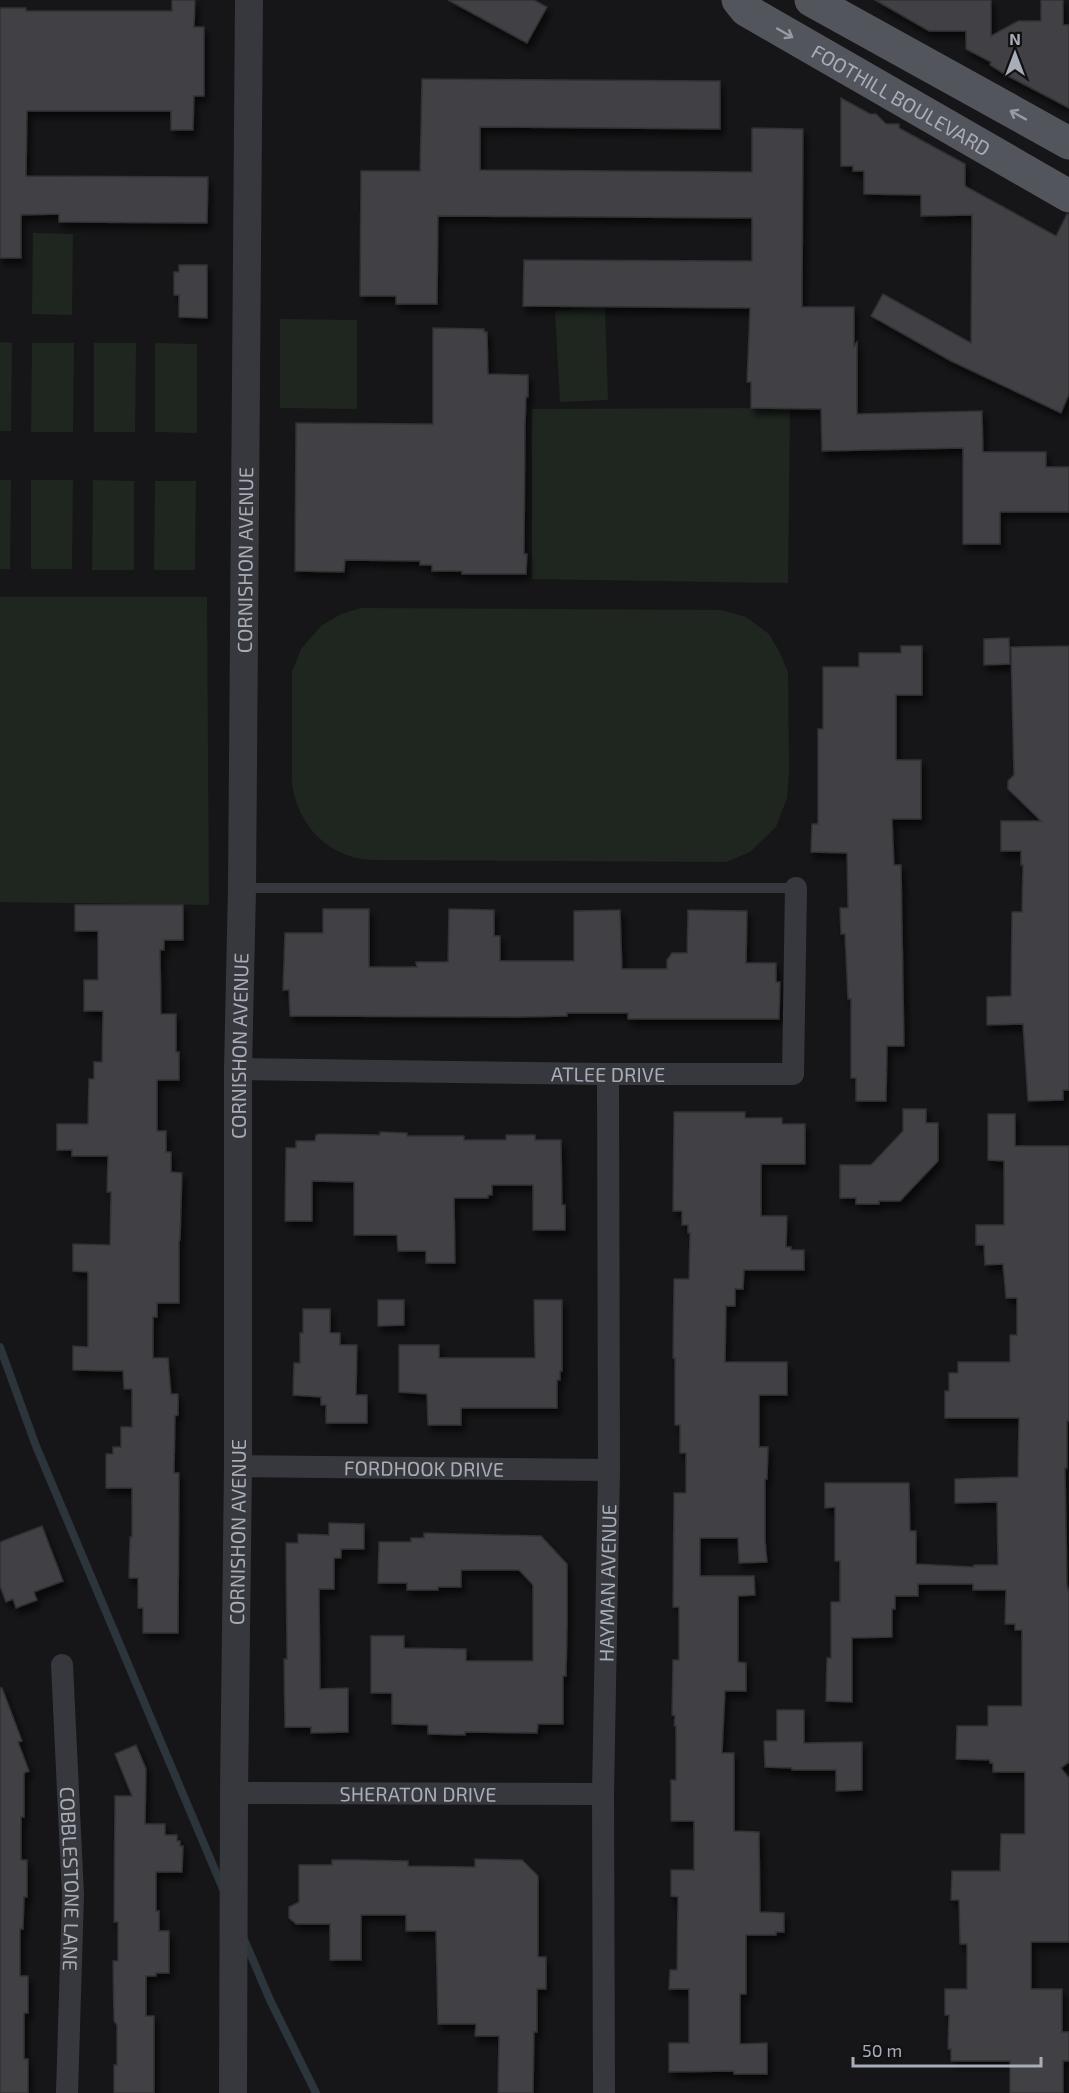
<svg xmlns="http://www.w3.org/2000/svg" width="1069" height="2093" font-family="'Exo 2',sans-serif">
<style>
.green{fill:#1e261f}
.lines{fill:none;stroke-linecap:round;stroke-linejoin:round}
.stream{stroke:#2c353c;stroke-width:8}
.building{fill:#404145;stroke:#303034;stroke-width:1.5;filter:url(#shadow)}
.service{stroke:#37383d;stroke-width:10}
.minor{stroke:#37383d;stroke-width:22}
.tertiary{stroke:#37383d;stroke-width:28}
.primary{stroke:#53555c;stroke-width:33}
.oneway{stroke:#979ba6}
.labels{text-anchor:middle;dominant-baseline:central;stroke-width:4.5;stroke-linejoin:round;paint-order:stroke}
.street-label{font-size:20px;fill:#a8adb8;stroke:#111113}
</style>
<defs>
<filter id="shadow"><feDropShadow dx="3.5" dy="6" stdDeviation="3" flood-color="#0009"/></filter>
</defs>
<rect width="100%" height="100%" fill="#161618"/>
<g class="green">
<polygon points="33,233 73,234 72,315 32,314"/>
<polygon points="605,307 608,400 560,402 555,311"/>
<polygon points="280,319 357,320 357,409 280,408"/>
<polygon points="0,342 12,343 11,431 0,431"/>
<polygon points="32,343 74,343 73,432 31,432"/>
<polygon points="94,343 136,343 135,432 94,432"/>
<polygon points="155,343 197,344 197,433 155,432"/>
<polygon points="790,408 788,583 532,579 532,409"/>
<polygon points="0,480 11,480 10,569 0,569"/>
<polygon points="31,480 73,480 72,569 31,569"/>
<polygon points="93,480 134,481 134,570 92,570"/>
<polygon points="155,481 196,481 195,570 154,570"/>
<polygon points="0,597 207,597 209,905 0,902"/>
<path d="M361,608L721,610L746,617L769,634L779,651L788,672L789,772L787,798L776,827L750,852L726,862L374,860C366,859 357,859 350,856C316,845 295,815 292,781V672L301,649L321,626L341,614Z"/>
</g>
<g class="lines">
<g class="stream">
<polyline points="0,1347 36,1446 223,1889"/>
<polyline points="244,1939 270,2000 316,2093"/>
</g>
</g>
<g class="building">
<polygon points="172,0 195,0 194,27 204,27 204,96 194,96 193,130 171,130 171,111 27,111 26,176 208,177 207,223 59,222 59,214 21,215 21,258 0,258 0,8 26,8 26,11 172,11"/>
<polygon points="448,0 534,0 547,7 527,43"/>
<polygon points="875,0 991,0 991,36 1018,21 1041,21 1041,0 1063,0 1063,25 1069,25 1069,108 1006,75 990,65 991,62 966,49 966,31 929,31"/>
<polygon points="422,79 720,81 720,129 480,127 480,170 752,172 752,128 803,129 802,307 854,307 854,346 857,342 857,414 982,411 983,452 1046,452 1046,467 1069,467 1069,512 1000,512 1000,544 963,544 963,448 822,451 821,409 751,408 751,382 747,382 750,308 523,306 524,260 752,261 752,218 438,216 437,304 396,304 396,296 360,296 361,171 420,171"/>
<polygon points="841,98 870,114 876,114 886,124 899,124 899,128 965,164 965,186 1056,236 1067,214 1069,215 1069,394 1061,413 951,361 871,316 883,294 971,343 972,215 921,216 921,195 864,194 864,171 853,171 853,166 841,166"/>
<polygon points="179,265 207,265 207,318 179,317 179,295 174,295 174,272 179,272"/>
<polygon points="433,328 484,329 484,332 487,332 488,374 528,375 528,397 526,397 525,425 524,554 527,554 526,574 462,574 462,571 432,571 432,565 420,565 420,561 345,560 344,572 295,571 296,423 433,424"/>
<polygon points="1009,638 1010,664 984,665 984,639"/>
<polygon points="901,646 922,646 922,695 896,695 896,760 921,760 921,819 892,819 894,865 901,865 904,1046 887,1046 886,1101 856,1101 856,1078 851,1078 851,999 848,999 845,934 841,934 840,908 848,908 847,853 811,852 812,824 818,824 818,729 823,729 823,667 859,667 859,653 901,653"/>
<polygon points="1069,646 1069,1090 1063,1090 1063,1100 1028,1101 1023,1024 987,1025 987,997 1011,996 1012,912 1022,912 1023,865 1021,865 1021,851 1001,851 1001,821 1041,821 1008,789 1008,781 1014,775 1011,647"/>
<polygon points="75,905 183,905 183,940 164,940 164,950 160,950 161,1014 176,1014 176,1052 179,1052 179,1080 157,1080 157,1131 166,1131 166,1152 171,1152 171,1172 182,1173 180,1240 179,1240 179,1303 157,1303 157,1317 153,1317 153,1358 168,1358 171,1394 178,1394 178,1415 175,1416 174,1473 179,1473 178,1633 143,1633 143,1608 138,1608 138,1578 129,1578 130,1537 132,1537 132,1488 106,1488 106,1454 113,1454 113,1447 121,1447 121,1427 132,1427 132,1389 124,1389 123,1371 73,1370 73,1346 88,1347 88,1272 73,1271 73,1244 110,1245 111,1192 107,1192 108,1156 72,1156 72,1150 57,1150 57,1124 88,1124 89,1079 94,1079 94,1062 102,1062 103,1011 84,1011 84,980 98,980 98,931 75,931"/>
<polygon points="323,909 369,909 369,967 417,967 416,962 448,962 449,909 494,910 494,936 500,936 500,961 574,961 574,911 620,910 622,969 667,969 667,960 672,953 687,953 688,910 747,911 746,963 776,963 776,982 780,982 779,1019 628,1019 628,1013 567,1013 567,1016 518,1017 290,1016 289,990 283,990 285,933 323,933"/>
<polygon points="903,1109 926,1109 926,1123 938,1123 938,1161 900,1201 879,1201 879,1204 856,1204 856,1198 840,1198 840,1165 871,1165 903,1131"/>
<polygon points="674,1112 745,1112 745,1118 782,1118 782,1124 805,1124 805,1164 761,1164 761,1216 787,1216 786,1247 791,1247 791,1250 804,1250 804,1270 744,1270 743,1289 735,1289 735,1306 726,1306 725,1362 787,1362 787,1395 759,1395 759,1447 768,1447 767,1479 765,1479 765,1540 767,1562 739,1563 738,1538 700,1538 700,1576 754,1576 755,1595 738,1596 738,1662 746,1663 746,1691 725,1691 722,1753 734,1753 734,1831 759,1832 760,1912 784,1913 784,1932 776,1932 776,1935 746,1935 746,1994 740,1994 740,2044 767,2043 767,2074 734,2074 734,2071 669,2072 669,2043 689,2043 689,1989 669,1989 670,1970 677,1970 678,1897 671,1896 671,1870 694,1870 694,1821 671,1821 671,1780 676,1780 676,1726 674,1726 675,1716 672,1715 673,1660 679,1660 679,1607 673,1607 674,1493 686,1493 686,1453 680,1453 680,1425 675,1425 675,1358 673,1358 674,1279 689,1279 690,1233 688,1233 688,1225 682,1225 682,1211 673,1211"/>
<polygon points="988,1114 1015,1114 1015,1146 1069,1146 1069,1421 1067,1421 1067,1468 1065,1468 1067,1585 1069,1593 1069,1762 1061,1768 1069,1778 1069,1942 1031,1942 1031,1989 1062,1989 1062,2032 1069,2032 1069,2061 1063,2061 1063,2093 1010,2093 1010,2061 951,2061 951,2049 948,2049 949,2015 945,2015 945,1989 967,1989 967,1944 960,1944 959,1900 951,1900 952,1871 1000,1871 1001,1834 1025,1834 1025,1772 993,1772 993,1763 990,1763 990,1760 956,1759 957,1726 988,1726 988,1706 1022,1706 1022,1630 1015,1630 1015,1624 1005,1624 1006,1590 973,1590 973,1584 918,1584 918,1596 895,1596 895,1609 892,1609 892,1637 852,1638 852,1702 826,1701 827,1658 831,1658 831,1602 840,1602 840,1561 835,1561 835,1507 825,1508 825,1483 909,1483 910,1531 916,1531 916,1564 974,1567 974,1565 998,1565 997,1502 955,1503 955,1479 1018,1477 1019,1418 945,1418 945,1391 949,1391 949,1373 958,1373 958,1362 1010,1362 1010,1335 1017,1335 1017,1298 1006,1298 1003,1264 985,1265 984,1245 976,1245 976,1225 1004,1225 1004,1161 988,1160"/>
<polygon points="380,1132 407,1133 407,1136 464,1136 464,1140 506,1140 506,1135 535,1135 535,1140 561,1140 562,1205 565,1205 565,1230 533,1230 533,1185 492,1185 492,1195 488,1195 488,1198 454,1198 455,1263 426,1263 426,1251 398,1251 397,1235 354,1235 354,1182 312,1181 312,1221 285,1221 286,1148 296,1148 296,1141 315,1141 316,1135 320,1134 380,1135"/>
<polygon points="378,1300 404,1300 404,1325 378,1326"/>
<polygon points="534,1300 562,1300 562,1371 560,1371 560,1380 557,1380 557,1408 461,1408 461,1425 428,1425 427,1394 399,1392 399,1345 439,1345 439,1358 535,1358"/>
<polygon points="303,1309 330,1309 330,1333 340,1333 340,1345 357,1345 356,1395 367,1395 367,1423 326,1423 326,1405 321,1405 321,1397 293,1395 294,1363 300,1363 300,1333 303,1333"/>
<polygon points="329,1523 364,1524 364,1549 341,1549 341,1558 334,1558 334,1589 319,1589 320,1689 348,1688 348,1732 311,1733 311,1727 285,1727 284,1659 287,1659 286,1543 298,1543 298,1534 329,1535"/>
<polygon points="42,1526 63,1581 34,1592 37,1600 16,1608 13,1599 6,1602 0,1586 0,1542"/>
<polygon points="424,1533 541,1536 567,1564 567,1627 566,1676 563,1676 563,1724 538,1724 537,1733 465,1732 465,1735 428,1734 428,1725 392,1724 392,1693 371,1693 371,1636 404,1636 404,1648 466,1649 466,1661 533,1661 533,1585 519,1570 461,1570 461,1587 438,1587 438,1590 407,1590 407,1583 378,1583 379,1542 411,1542 411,1538 424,1538"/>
<polygon points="0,1688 2,1688 22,1741 18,1742 29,1771 24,1773 24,1817 21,1817 21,1860 27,1860 27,1897 24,1897 23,1929 20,1929 20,1976 28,1976 28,2013 24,2013 24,2059 28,2059 28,2093 0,2093"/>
<polygon points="777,1710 804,1710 804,1743 862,1742 862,1790 836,1791 836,1770 792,1770 792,1768 765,1767 764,1741 777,1741"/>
<polygon points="136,1745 146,1769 145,1824 165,1824 165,1835 177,1835 177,1841 180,1841 180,1846 183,1846 182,1872 156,1872 156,1911 159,1911 159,1931 169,1931 169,1973 156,1973 156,1976 146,1976 146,2016 154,2016 154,2093 114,2093 114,2065 117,2065 117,2025 114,2021 113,1961 118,1961 118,1922 114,1922 115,1796 132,1796 115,1754"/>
<polygon points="475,1859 522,1860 538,1876 538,1957 546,1957 546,1989 537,1989 537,2032 534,2032 533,2093 498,2093 499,2036 475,2036 476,2024 438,2024 436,1931 406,1931 406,1915 361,1915 361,1960 330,1960 330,1924 296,1924 289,1918 289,1907 299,1902 299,1865 332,1865 332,1860 361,1860 408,1861 408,1866 475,1867"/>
</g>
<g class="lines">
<polyline class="service" points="243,888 796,888"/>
<g class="minor">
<path id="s1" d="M238,1069L608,1074H793L796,888"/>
<path id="s2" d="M238,1466L609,1470"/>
<path id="s3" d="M62,1665L73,1895L67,2093"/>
<path id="s4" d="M234,1793L603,1794"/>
<path id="s5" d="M604,2093L603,1794L609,1470L608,1074"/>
</g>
<path class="tertiary" id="s6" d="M233,2093L234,1793L238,1466V1069L242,888L249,0"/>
<g class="primary">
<path id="s7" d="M738,0L746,10L1069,196"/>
<polyline points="811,0 1069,143"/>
</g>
</g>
<defs><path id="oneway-shaft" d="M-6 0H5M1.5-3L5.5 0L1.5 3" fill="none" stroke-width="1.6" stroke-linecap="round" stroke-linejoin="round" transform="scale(1.5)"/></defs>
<g class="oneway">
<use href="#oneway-shaft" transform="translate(785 33) rotate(30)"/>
<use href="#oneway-shaft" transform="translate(1018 115) rotate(-151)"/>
</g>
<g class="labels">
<g class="street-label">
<text stroke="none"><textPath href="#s7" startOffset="192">FOOTHILL BOULEVARD</textPath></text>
<text stroke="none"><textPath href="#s6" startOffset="1533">CORNISHON AVENUE</textPath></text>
<text stroke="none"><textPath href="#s6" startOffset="1047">CORNISHON AVENUE</textPath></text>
<text stroke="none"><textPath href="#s1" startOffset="370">ATLEE DRIVE</textPath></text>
<text stroke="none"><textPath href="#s2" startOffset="186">FORDHOOK DRIVE</textPath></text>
<text stroke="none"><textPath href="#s6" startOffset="561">CORNISHON AVENUE</textPath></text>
<text stroke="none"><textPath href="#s5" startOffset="510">HAYMAN AVENUE</textPath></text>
<text stroke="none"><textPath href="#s4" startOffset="184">SHERATON DRIVE</textPath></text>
<text stroke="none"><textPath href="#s3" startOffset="214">COBBLESTONE LANE</textPath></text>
</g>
</g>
<g transform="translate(1015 54)" stroke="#111113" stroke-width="4.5" paint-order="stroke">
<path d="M0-4.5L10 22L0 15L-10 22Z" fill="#a8adb8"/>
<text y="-9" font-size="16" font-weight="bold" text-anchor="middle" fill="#a8adb8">N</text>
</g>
<path d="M853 2057v9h188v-9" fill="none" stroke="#a8adb8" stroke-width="3"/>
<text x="862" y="2057" font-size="18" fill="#a8adb8" stroke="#111113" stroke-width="4.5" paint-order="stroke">50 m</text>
</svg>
